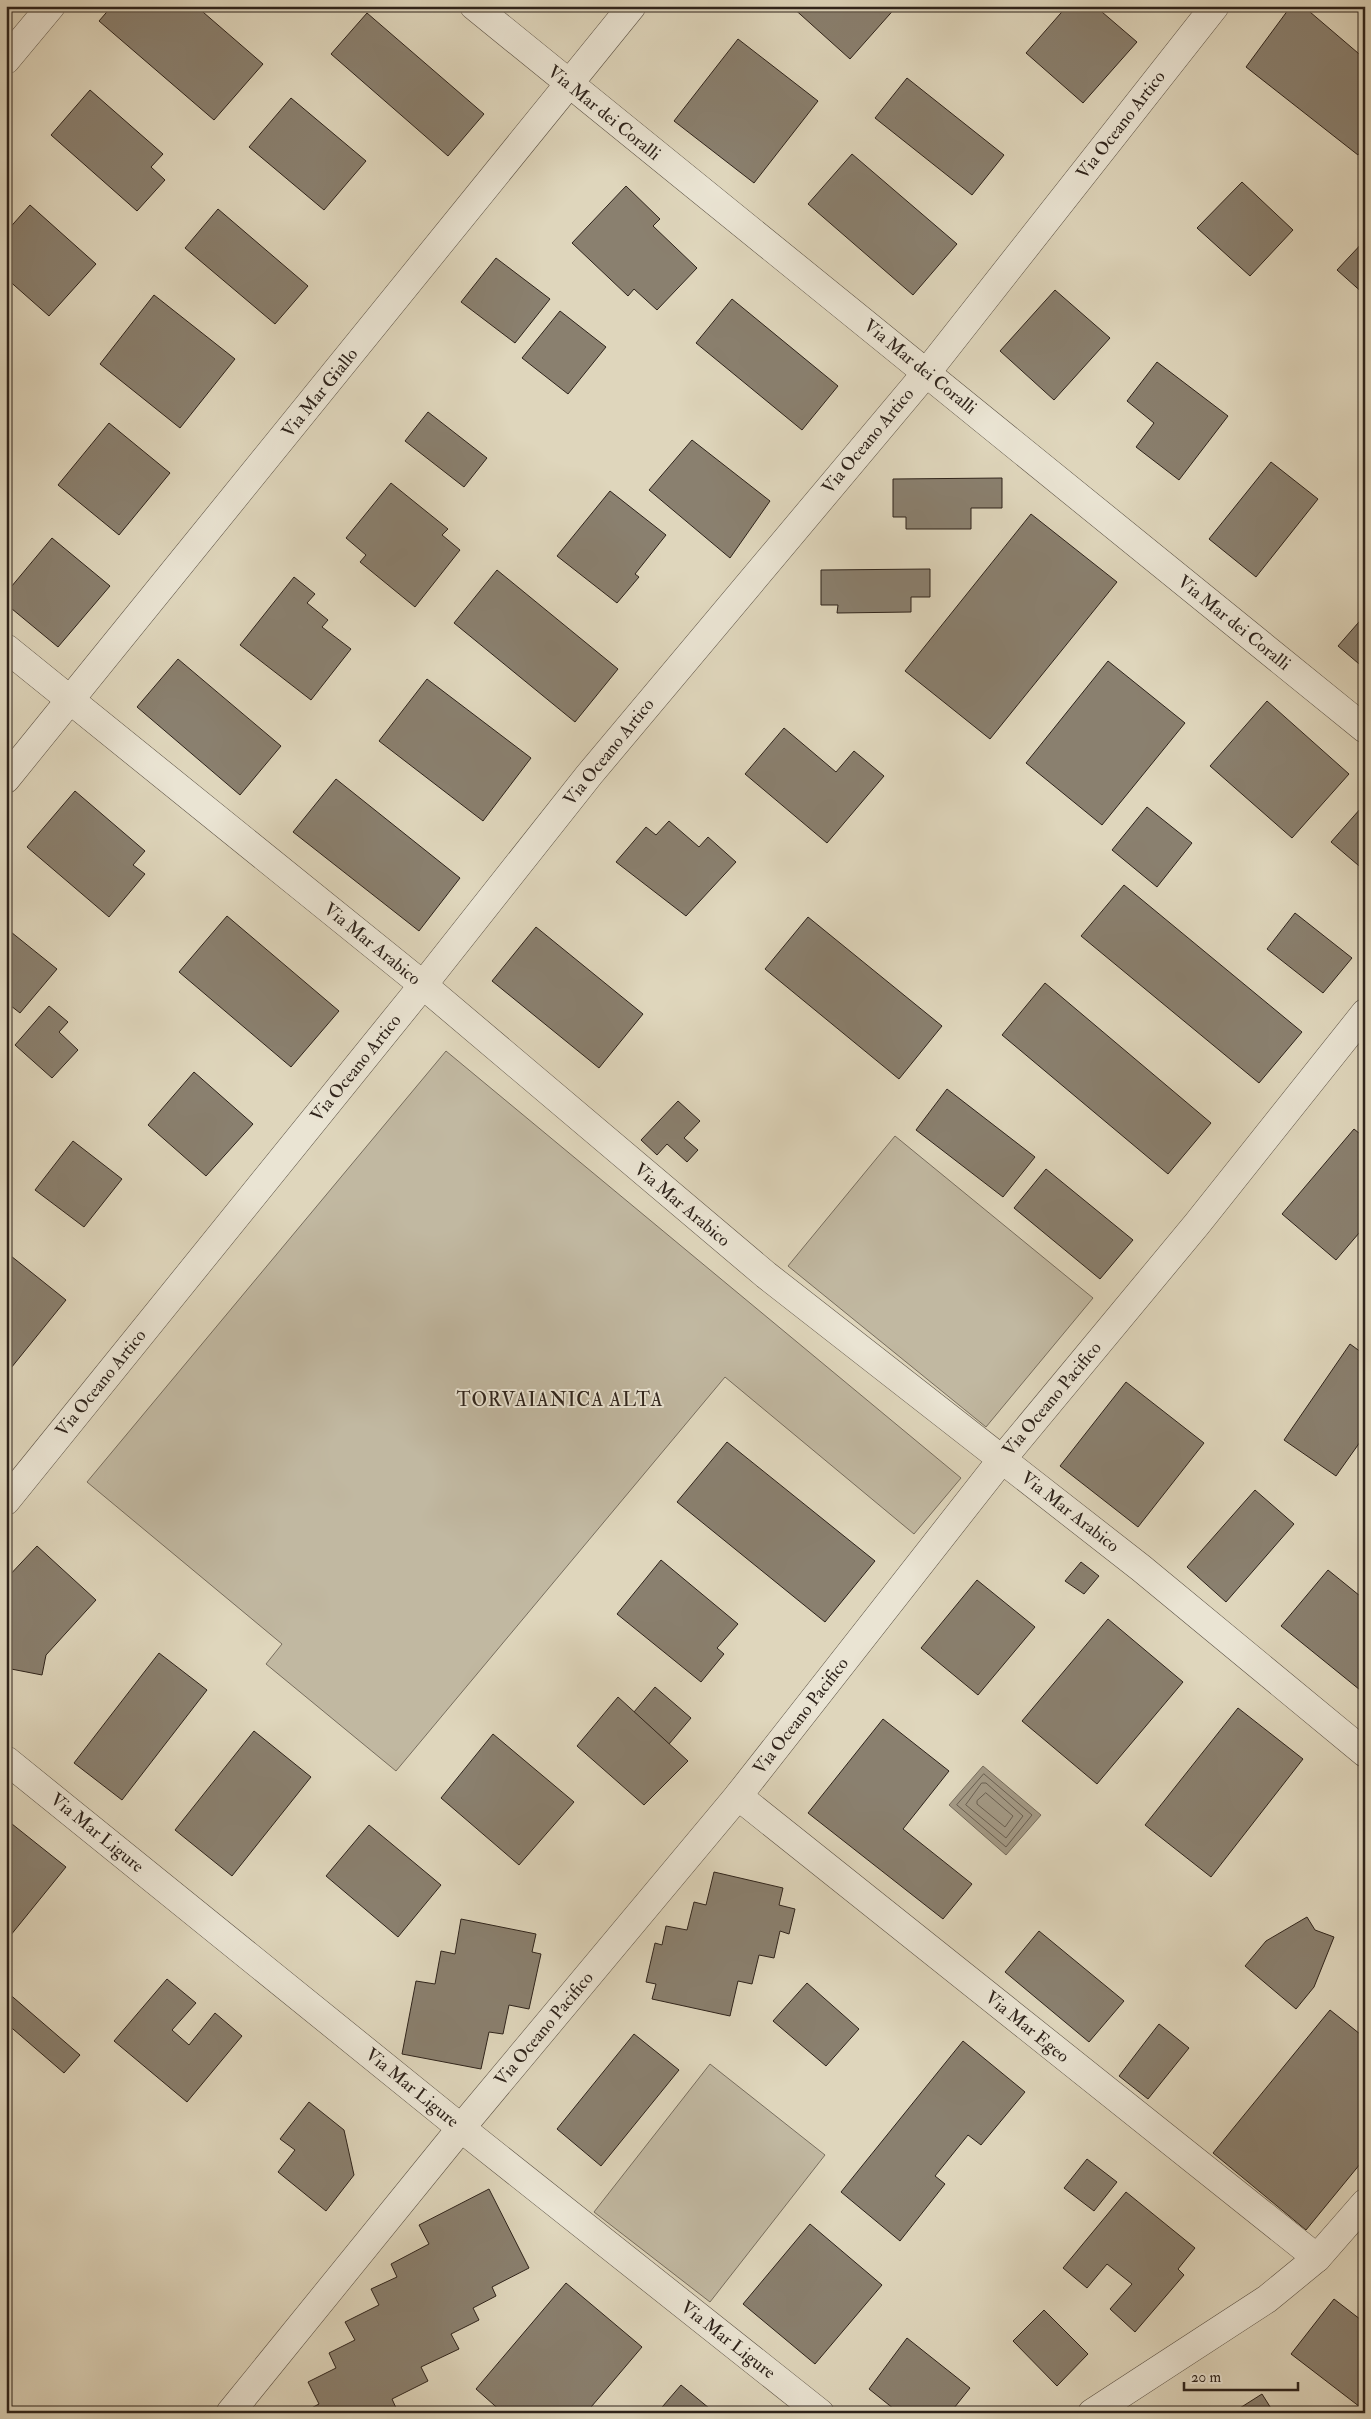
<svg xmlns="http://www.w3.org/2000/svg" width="1371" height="2419" font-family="'IM FELL Double Pica',serif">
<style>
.green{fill:#c1b8a1;stroke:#786e5e}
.water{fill:#a39985;stroke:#746a5b}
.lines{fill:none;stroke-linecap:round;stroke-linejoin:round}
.shore{stroke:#685e50;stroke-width:1}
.building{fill:#8a806f;stroke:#2e231b}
.minor-casing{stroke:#5a5043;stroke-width:29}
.minor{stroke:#eae4d3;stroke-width:28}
.labels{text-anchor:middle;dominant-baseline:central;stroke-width:4;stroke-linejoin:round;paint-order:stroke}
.street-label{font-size:18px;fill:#2e231b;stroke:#eae4d3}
.neighbourhood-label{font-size:19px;letter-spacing:1px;fill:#2e231b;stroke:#eae4d3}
</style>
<rect width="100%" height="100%" fill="#dfd6bc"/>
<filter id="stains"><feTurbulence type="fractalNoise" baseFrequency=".004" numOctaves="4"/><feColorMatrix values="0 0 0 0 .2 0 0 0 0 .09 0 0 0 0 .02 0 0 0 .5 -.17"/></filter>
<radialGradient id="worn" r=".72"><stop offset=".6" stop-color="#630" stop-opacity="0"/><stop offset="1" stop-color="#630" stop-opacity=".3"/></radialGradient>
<g class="green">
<polygon points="446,1051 961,1478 914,1534 725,1377 396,1771 266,1664 282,1644 87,1482"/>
<polygon points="895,1136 1093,1298 986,1427 788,1266"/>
<polygon points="710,2064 825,2155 710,2302 594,2212"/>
</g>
<polygon class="water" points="983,1766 1041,1815 1006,1855 949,1805"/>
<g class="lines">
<g class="shore">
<polygon points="984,1774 1032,1815 1006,1847 957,1805"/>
<polygon points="982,1783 986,1783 1023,1816 1006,1838 966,1805"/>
<polygon points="986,1793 1013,1816 1005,1827 977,1804 977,1801"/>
</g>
</g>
<g class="building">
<polygon points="112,6 196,6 263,64 214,120 99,21"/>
<polygon points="791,6 897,6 850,59"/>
<polygon points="1067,6 1095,6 1137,42 1083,103 1026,53"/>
<polygon points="1291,6 1303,6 1365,59 1365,146 1358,155 1246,67"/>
<polygon points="367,13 484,114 448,156 331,54"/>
<polygon points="738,39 818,101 754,183 674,121"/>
<polygon points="907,78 1004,155 972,195 875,118"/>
<polygon points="90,90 163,154 151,167 165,180 137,211 51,135"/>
<polygon points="291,98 366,161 324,210 249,147"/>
<polygon points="852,154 957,244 913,295 808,204"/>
<polygon points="1242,182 1293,230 1250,276 1197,228"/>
<polygon points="626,186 660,219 653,226 697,268 657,310 634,289 628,296 572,243"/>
<polygon points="30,205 96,264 49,316 6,278 6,232"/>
<polygon points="218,209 308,286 275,324 185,248"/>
<polygon points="1365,240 1365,295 1337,270"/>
<polygon points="496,258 550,299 515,343 461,302"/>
<polygon points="1055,290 1110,338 1054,400 1000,351"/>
<polygon points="154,295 235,359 180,428 100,364"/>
<polygon points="732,299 838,386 802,430 696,343"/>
<polygon points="560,311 606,347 568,394 522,358"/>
<polygon points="1157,362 1228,416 1179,480 1136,447 1154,423 1127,401"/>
<polygon points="428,412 487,458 464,487 405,441"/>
<polygon points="109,423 170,473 119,535 58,485"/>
<polygon points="692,440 770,501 730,558 649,490"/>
<polygon points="1271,462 1318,499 1256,577 1209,539"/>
<polygon points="1002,478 1002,508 971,508 971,529 906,529 906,517 893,517 893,479"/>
<polygon points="391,483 448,529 442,535 460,550 415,607 360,562 366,555 346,538"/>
<polygon points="610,491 666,535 635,574 639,577 617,603 557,556"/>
<polygon points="1031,514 1117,582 990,739 905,671"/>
<polygon points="52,538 110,586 58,647 6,604 6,593"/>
<polygon points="930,569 930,597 911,597 911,612 837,613 838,605 821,605 821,570"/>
<polygon points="497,570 618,669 575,722 454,623"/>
<polygon points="294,577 315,594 307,603 328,620 322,627 351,649 311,700 240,645"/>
<polygon points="1365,615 1365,669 1338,646"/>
<polygon points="178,659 281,746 240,795 137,707"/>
<polygon points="1108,661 1185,723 1102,825 1026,763"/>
<polygon points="427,679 531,758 483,821 379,741"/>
<polygon points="1267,701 1349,774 1292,838 1210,766"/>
<polygon points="784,728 836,772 854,751 884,776 827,843 745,774"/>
<polygon points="336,779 460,878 419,931 293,832"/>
<polygon points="75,791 145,851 133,865 145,874 109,917 27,847"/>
<polygon points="1147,807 1192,843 1157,887 1112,850"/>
<polygon points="1361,808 1365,811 1365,871 1331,842"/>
<polygon points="669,821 699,847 708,837 736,862 686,916 616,862 646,827 656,835"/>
<polygon points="1124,885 1302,1032 1259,1083 1081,936"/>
<polygon points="1295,913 1352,958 1323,993 1267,949"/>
<polygon points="227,916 339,1011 291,1067 179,972"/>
<polygon points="808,917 942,1026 899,1079 765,969"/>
<polygon points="536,927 643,1014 599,1068 492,981"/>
<polygon points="6,928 57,969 20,1013 6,1002"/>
<polygon points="1045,983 1211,1123 1168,1174 1002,1035"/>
<polygon points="49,1006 68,1022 59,1032 78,1050 52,1078 15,1045"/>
<polygon points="194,1072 253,1124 206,1176 148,1125"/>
<polygon points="947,1089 1035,1157 1003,1197 916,1130"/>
<polygon points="678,1101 700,1121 684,1138 698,1150 687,1162 667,1144 657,1155 641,1140"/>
<polygon points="1354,1129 1365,1138 1365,1226 1336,1260 1282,1214"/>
<polygon points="73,1141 122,1179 84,1227 35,1190"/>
<polygon points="1046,1169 1133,1240 1100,1279 1014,1208"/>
<polygon points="6,1252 66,1300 11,1368 6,1364"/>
<polygon points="1350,1344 1365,1355 1365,1435 1336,1476 1284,1440"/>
<polygon points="1126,1382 1204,1443 1138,1527 1060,1466"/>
<polygon points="727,1442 875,1561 825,1622 677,1502"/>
<polygon points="1255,1490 1294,1524 1226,1602 1187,1567"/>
<polygon points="37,1546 96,1600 46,1655 42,1675 6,1668 6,1579"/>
<polygon points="661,1560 738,1624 717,1648 724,1654 701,1682 617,1614"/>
<polygon points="1081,1562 1099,1576 1084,1594 1065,1581"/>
<polygon points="1328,1570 1365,1600 1365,1694 1281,1626"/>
<polygon points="977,1580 1035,1627 978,1695 921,1648"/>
<polygon points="1108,1619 1183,1682 1097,1784 1022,1721"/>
<polygon points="159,1653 207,1690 122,1800 74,1763"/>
<polygon points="655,1687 691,1718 669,1744 634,1712"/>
<polygon points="618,1697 688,1761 644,1805 577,1746"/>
<polygon points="1238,1708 1303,1759 1211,1877 1145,1825"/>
<polygon points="883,1719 949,1771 903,1829 972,1884 943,1919 808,1813"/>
<polygon points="254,1731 311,1777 232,1876 175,1830"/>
<polygon points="493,1734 574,1802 519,1865 441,1798"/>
<polygon points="7,1820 66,1867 6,1941 6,1821"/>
<polygon points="369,1825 441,1885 398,1937 326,1876"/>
<polygon points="714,1872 783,1888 779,1905 795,1909 789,1934 780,1931 774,1958 759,1955 752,1984 738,1981 730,2016 652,1999 656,1984 646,1982 655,1943 662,1945 666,1926 687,1930 694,1902 706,1905"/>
<polygon points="1307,1917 1315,1930 1334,1937 1314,1987 1296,2009 1245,1966 1266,1941"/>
<polygon points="461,1919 536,1934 532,1952 541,1954 529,2009 509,2005 503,2034 489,2032 481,2069 402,2054 416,1981 435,1984 441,1951 455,1954"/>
<polygon points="1039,1931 1124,2001 1089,2042 1005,1972"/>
<polygon points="167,1979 196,2003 172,2030 189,2045 215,2013 242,2036 187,2102 114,2041"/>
<polygon points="807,1983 859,2029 826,2066 773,2021"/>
<polygon points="7,1992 80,2055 64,2073 6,2023"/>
<polygon points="1330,2010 1365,2038 1365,2158 1306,2230 1213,2153"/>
<polygon points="1159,2024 1189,2048 1148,2099 1119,2076"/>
<polygon points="634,2034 679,2070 601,2166 557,2129"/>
<polygon points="963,2041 1025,2092 981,2145 968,2135 935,2176 945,2184 900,2241 841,2192"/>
<polygon points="309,2102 344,2130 354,2175 326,2211 278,2172 295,2150 280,2139"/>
<polygon points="1087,2159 1117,2182 1094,2211 1064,2188"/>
<polygon points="489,2189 529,2268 492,2287 496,2296 473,2308 479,2320 451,2334 459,2349 421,2367 428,2381 392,2399 397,2410 391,2413 302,2413 319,2404 308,2382 336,2368 329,2353 355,2340 345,2322 379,2305 371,2289 397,2277 391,2264 429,2244 419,2225"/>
<polygon points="1126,2192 1195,2248 1178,2269 1184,2275 1135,2332 1110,2309 1132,2284 1107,2264 1087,2288 1063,2268"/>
<polygon points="810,2224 882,2285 815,2364 743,2304"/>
<polygon points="566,2283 642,2347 586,2413 503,2413 476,2389"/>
<polygon points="1334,2299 1365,2323 1365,2413 1356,2413 1360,2407 1291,2354"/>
<polygon points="1044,2310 1088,2354 1057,2386 1013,2341"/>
<polygon points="907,2338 970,2388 950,2413 899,2413 869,2389"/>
<polygon points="681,2385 715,2413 657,2413"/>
<polygon points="1262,2394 1274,2413 1232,2413"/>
</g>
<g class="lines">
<defs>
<g id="minor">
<polyline points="474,6 1365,729"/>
<polyline points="6,60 51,6"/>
<polyline points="6,648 423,985 766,1275 1141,1568 1365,1753"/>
<polyline points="6,779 632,6"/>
<polyline points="6,1501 423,985 589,775 927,372 1215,6"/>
<polyline points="6,1760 461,2128 820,2413"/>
<polyline points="738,1796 1317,2258"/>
<polyline points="230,2413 461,2128 738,1796 1003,1458 1197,1224 1365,1013"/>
<polyline points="1092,2413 1267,2299 1317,2258 1365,2203"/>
</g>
</defs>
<use href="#minor" class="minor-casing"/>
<use href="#minor" class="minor"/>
</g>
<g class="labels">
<g class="street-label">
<text transform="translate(604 113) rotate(39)">Via Mar dei Coralli</text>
<text transform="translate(1121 125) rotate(-52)">Via Oceano Artico</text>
<text transform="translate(920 367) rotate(39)">Via Mar dei Coralli</text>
<text transform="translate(320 393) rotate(-51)">Via Mar Giallo</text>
<text transform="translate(868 441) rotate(-50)">Via Oceano Artico</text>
<text transform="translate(1234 623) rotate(39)">Via Mar dei Coralli</text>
<text transform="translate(609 752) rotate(-51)">Via Oceano Artico</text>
<text transform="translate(372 944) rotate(39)">Via Mar Arabico</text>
<text transform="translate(356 1068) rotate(-51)">Via Oceano Artico</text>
<text transform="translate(682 1205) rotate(40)">Via Mar Arabico</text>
<text transform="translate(101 1383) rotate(-51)">Via Oceano Artico</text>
<text transform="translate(1052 1399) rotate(-50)">Via Oceano Pacifico</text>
<text transform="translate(1070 1512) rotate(38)">Via Mar Arabico</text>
<text transform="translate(801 1716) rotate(-52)">Via Oceano Pacifico</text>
<text transform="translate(97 1833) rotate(39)">Via Mar Ligure</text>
<text transform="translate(1027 2027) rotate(39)">Via Mar Egeo</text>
<text transform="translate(544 2029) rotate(-50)">Via Oceano Pacifico</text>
<text transform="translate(412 2088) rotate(39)">Via Mar Ligure</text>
<text transform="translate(728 2340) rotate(38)">Via Mar Ligure</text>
</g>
<g class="neighbourhood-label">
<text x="560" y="1400">TORVAIANICA ALTA</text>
</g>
</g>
<rect width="1371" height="2419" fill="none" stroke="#dfd6bc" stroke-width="25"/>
<rect x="8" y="8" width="1356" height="2404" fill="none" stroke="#2e231b" stroke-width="2.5"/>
<rect x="12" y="12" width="1346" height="2394" fill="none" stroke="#2e231b"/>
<path d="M1184 2382v8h114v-8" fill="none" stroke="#2e231b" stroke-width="2.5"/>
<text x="1191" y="2382" font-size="15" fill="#2e231b" stroke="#eae4d3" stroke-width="4" paint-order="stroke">20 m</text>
<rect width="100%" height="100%" filter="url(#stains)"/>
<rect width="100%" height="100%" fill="url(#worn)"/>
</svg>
